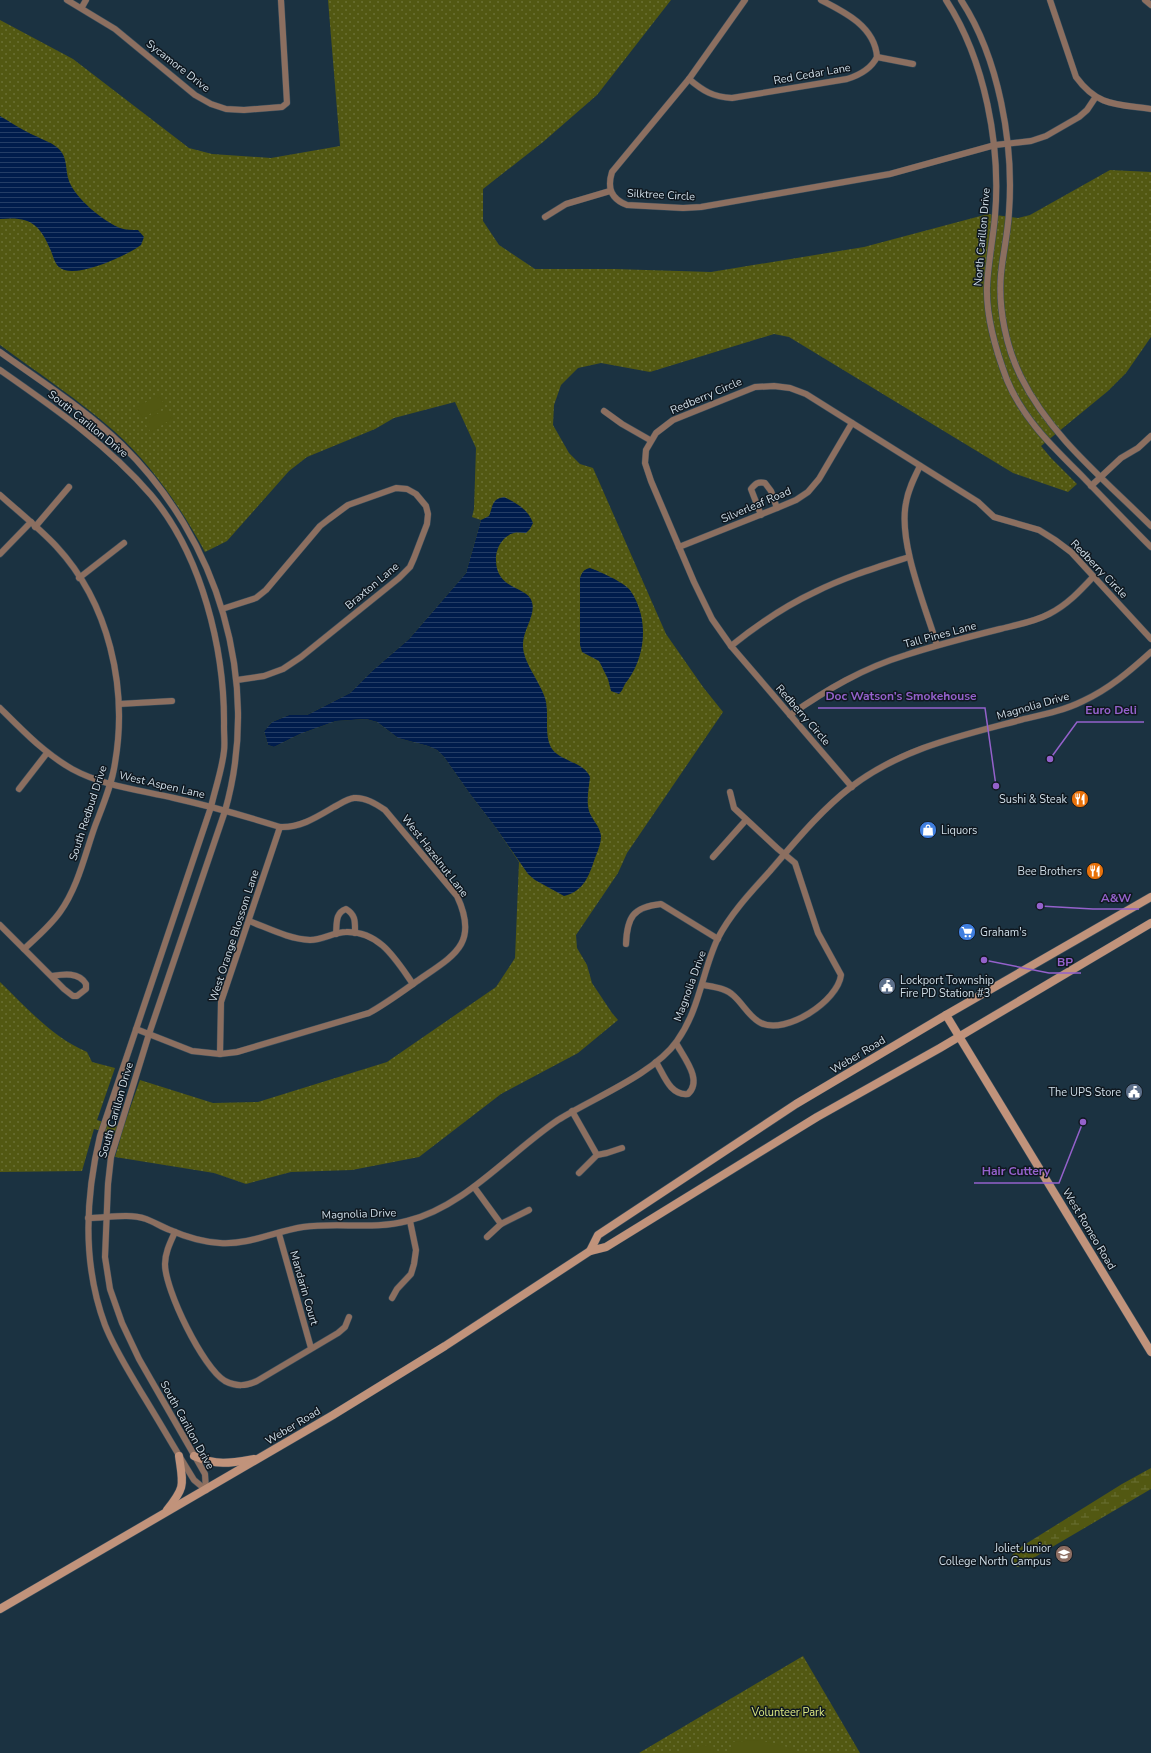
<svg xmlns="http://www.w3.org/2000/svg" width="1151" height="1753" font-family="'Nunito Sans',sans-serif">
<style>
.green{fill:url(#green-dots)}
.wetland{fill:url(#wetland-marsh)}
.pitch{fill:#525812}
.water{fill:url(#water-rules)}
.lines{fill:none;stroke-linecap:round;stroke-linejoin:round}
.street-casing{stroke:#384d5c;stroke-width:7}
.secondary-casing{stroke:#384d5c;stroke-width:9}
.street{stroke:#8c6f60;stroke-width:6}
.secondary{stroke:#c1937b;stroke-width:8}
.labels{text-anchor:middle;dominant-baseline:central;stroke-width:3;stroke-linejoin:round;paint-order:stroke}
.street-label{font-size:11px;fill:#cfdde7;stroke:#0f1820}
.poi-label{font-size:11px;fill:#cfdde7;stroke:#0f1820;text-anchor:end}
.park-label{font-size:11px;fill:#dde983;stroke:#0f1820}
.leader{fill:none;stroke:#9461cb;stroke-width:1.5}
.callout-dot{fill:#9461cb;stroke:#0f1820;stroke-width:1.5}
.callout-label{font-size:12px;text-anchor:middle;font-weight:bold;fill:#9461cb;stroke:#0f1820;stroke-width:3;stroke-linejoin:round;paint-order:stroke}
</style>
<defs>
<pattern id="green-dots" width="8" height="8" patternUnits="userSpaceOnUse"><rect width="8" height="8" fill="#525812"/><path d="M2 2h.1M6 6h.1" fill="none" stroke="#6a7034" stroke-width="1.8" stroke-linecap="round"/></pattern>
<pattern id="wetland-marsh" width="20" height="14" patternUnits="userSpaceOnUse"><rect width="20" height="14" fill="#525812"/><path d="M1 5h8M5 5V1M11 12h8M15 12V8" fill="none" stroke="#6a7034"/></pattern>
<pattern id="water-rules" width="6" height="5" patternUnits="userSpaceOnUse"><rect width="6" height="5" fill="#001c4c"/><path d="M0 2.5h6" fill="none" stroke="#243d66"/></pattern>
</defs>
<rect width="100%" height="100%" fill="#1b3241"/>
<g class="green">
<path d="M328,0H671L597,95L543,142L483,189V221L499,245L535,269H614L711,272L864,247L988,214L1018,218L1030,215L1110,170L1151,172V337L1126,373L1108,391L1041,446L1051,458L1077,484L1068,492L1013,473L789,337L774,334L650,372L601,363L578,368L561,385L554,405L553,425L569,453L580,464L593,468L666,634L703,687L723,712L627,853L618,873L576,935L577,948L587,965L592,983L612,1013L618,1020L578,1053L501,1094L419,1157L352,1170L291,1172L246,1184L214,1173L115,1157L121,1136L94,1129L82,1171L0,1172V982C27,1008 52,1037 87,1052L92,1062L115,1068L97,1120L123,1128L140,1080L213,1103L258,1102L387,1062L496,987L515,958L519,862L496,828L470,794L444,757L437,750L428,746L398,738L377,722L366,719L336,721L300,734L274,747L268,745L264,731L272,722L289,715H307L350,693L372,671L409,639L466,573L481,520L472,517L474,509L476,448L455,402L394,418L375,429L307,457L289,471L227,541L205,552C181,508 152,465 114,431C79,400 38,373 0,345V20L73,59L189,148L212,154L271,158L340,146Z"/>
<polygon points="803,1656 860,1753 639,1753"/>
</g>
<polygon class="wetland" points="1151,1468 1151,1489 1018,1567 1013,1565 1010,1558 1016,1550 1122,1484"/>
<g class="pitch">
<polygon points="158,395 165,405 143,418 136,408"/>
<polygon points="167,408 173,418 151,432 144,422"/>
<polygon points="759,1740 787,1747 797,1753 732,1753 731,1742"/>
<polygon points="713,1744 714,1753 676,1753 685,1749"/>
</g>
<g class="water">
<path d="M0,116C12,123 25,132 38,137C45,141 53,143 59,149C68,158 65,170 69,181C76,199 103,221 120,228C126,230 132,230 138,230L144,237L141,245C128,255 73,281 59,267C55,264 53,256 51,251C40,224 30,216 0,219Z"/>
<path d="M504,497C516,503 528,509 533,523L530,529L526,533C522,533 518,532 514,533C502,536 495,550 496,561C497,591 528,586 532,602C536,616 522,631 523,646C523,662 540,682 545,698C550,714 543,734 552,749C562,762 584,762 590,777C589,787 586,801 589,811C592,820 600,826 601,836C601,843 598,851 595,858C589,876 584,891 564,896L535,880L528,874L496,828L470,794L444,757L437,750L428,746L398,738L377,722L366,719L336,721L300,734L274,747L268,745L264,731L272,722L289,715H307L350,693L372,671L409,639L466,573L481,520L489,516C493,507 491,499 504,497Z"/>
<path d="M590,568C599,571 625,583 630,590C650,619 646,658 625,684C623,688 622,691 619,694L611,691L608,679L599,661L582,652L580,645V578C582,572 584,569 590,568Z"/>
</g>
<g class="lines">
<defs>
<g id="street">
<polyline points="67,0 115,29 195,95 211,104 226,109 244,110 282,107 287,103 281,0"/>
<path d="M745,0L689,79L612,172C607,188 611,199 627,205L683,208L701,207L890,174L995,145L1031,141L1046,136L1079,117L1087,110L1095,98"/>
<path d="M946,0C985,60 1001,146 995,216C993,240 988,263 987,287C986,318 996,351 1007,380C1023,419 1053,447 1082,476C1105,500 1128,524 1151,547"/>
<path d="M961,0C999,58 1014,144 1009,212C1008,233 1003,253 1001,274C998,308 1006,347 1021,377C1050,436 1105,480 1151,526"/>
<path d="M1050,0L1076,77C1098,107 1117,104 1151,109"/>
<polyline points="1145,0 1151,5"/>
<polyline points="82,7 86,0"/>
<polyline points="877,57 913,64"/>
<path d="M689,79C703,91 713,97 732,98L847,79C860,75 871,69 877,57C875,27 845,12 821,0"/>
<polyline points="545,217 566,204 610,191"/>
<path d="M0,352C42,382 86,410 122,445C218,539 262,681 225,811L149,1034L111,1157L108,1184L105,1257L110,1289L122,1323L139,1359L205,1474L206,1490"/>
<path d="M0,370C53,407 108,445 151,495C202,555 225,650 224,727C224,735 225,744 224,751C222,770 215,789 211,807L100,1136C85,1199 82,1263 105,1325C114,1348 128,1370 141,1392C159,1421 176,1451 194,1480L206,1490"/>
<polyline points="604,411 622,424 650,440"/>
<path d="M920,466C914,478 908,490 906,503C898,542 925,606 937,645"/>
<polyline points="1091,486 1121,458 1138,448 1151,436"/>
<path d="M0,495C19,512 39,528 56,546C109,603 128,687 115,763C112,784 103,805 95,826C85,854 78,887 60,912C50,926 37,937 24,949"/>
<path d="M761,515L751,489C755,484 758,481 765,483L771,491L777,508"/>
<polyline points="35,527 69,487"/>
<polyline points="679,547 777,508 796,500 808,492 819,479 852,423"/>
<polyline points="0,554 31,522"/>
<polyline points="79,578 124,543"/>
<polyline points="222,609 256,598 266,590 320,526 329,519 348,505 396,488 407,489 416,494 426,506 428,514 427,524 414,558 410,567 399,578 301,657 283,669 264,676 237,680"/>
<path d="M731,646C757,625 785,606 815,592C845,577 878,567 909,557"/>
<polyline points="119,704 172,701"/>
<path d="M0,708C22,730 44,753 72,769C103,786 140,790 174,798C210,806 245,816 280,827C300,828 317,817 334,807C340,804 347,799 354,798C365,797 376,804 385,810L457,896C479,943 455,955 420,979C403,991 387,1003 369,1013L237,1052L220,1054L192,1051L136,1029"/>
<path d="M790,715C826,690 863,668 906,655C936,645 968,637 1000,629C1016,625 1034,622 1049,614C1067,605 1080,591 1093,577"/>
<polyline points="852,787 731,646 712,619 694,582 651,481 645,463 646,450 656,433 673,420 755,387 774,386 790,388 806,394 978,502 994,517 1039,530 1055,540 1071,552 1151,639"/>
<polyline points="19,789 47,753"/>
<polyline points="713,857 746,820"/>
<path d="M249,921C268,928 289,939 310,940C323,940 334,932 346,932C380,931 396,960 413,984"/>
<path d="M0,925L64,989L73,996H77L86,989V984C79,972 64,974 52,976"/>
<path d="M336,934C337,923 335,913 346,909C356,915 355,922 355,933"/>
<path d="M626,944C627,917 633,907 661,904L718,939"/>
<path d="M703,985C714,987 726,988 734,996C743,1004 750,1018 761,1023C786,1035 838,1001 841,975L818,933L795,863L778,849L734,808L730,792"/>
<polyline points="220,1054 221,1002 280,827"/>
<path d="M656,1062C664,1075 670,1096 688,1094C703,1080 684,1058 676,1043"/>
<polyline points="572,1111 597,1155"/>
<polyline points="579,1173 597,1155 607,1153 622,1148"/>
<polyline points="474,1187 501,1224"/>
<path d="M88,1218C107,1218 128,1213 146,1219C154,1222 162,1227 170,1230C186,1237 203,1242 220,1243C249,1245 276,1231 303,1227C338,1222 374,1230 407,1221C465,1207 510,1152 558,1120C593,1098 654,1074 677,1041C700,1009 702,971 718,938C731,913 751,892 770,871C795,842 821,810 851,787C902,748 960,736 1020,720C1041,715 1063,711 1083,701C1109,689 1130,671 1151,652"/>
<path d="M175,1232C170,1243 165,1253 165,1264C165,1290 203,1368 225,1381C237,1387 246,1386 257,1381L338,1333L345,1327L349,1317"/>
<polyline points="279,1234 311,1348"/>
<polyline points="487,1237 501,1224 529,1210"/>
<polyline points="392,1298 397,1289 411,1274 414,1264 416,1250 410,1221"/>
</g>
<g id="secondary">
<polyline points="946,1015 1151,1352"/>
<polyline points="590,1251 598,1235 796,1104 946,1015 1151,897"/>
<path d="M194,1456C217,1466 231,1463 254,1459"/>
<path d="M167,1510C186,1486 183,1485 179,1456"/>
<polyline points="0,1609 333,1415 445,1346 590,1251 606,1247 817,1117 940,1048 1151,923"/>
</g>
</defs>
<use href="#street" class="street-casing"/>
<use href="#secondary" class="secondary-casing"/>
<use href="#street" class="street"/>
<use href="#secondary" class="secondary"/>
</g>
<defs>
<symbol id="restaurant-disc" viewBox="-11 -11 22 22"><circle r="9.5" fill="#e8710a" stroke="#0f1820"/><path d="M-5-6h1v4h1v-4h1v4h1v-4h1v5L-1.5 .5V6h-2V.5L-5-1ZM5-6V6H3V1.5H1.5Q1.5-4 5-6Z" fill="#fff"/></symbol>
<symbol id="shop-disc" viewBox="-11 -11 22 22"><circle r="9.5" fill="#3f7fe0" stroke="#0f1820"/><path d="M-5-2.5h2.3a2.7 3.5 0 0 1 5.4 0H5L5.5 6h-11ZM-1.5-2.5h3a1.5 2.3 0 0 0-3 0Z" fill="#fff"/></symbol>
<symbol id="supermarket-disc" viewBox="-11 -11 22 22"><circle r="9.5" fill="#3f7fe0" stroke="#0f1820"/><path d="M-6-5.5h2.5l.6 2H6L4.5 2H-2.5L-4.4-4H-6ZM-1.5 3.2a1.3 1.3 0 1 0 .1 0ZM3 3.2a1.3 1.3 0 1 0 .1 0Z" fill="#fff"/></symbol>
<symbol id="civic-disc" viewBox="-11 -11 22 22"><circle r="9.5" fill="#5c6f8a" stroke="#0f1820"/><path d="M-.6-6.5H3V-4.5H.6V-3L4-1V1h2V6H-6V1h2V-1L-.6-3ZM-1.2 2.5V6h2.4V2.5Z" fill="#fff"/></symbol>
<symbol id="university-disc" viewBox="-11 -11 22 22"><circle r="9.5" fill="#8d6e63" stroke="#0f1820"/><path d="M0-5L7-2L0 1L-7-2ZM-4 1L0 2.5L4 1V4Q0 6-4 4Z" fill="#fff"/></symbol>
</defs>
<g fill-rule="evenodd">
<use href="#restaurant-disc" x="1070" y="789" width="20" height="20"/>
<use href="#shop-disc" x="918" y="820" width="20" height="20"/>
<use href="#restaurant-disc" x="1085" y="861" width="20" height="20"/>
<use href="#supermarket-disc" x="957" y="922" width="20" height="20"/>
<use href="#civic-disc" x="877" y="976" width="20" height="20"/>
<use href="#civic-disc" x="1124" y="1082" width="20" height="20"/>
<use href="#university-disc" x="1054" y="1544" width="20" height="20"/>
</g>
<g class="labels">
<g class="street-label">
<text transform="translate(178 66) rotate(38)">Sycamore Drive</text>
<text transform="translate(812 74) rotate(-10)">Red Cedar Lane</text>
<text transform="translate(661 195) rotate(3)">Silktree Circle</text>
<text transform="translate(982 237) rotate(-85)">North Carillon Drive</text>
<text transform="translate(706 396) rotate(-23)">Redberry Circle</text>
<text transform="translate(88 424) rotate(39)">South Carillon Drive</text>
<text transform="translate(756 505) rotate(-23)">Silverleaf Road</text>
<text transform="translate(1099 569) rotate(46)">Redberry Circle</text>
<text transform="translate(372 586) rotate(-40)">Braxton Lane</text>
<text transform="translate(940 635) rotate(-15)">Tall Pines Lane</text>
<text transform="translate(1033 706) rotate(-16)">Magnolia Drive</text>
<text transform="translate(803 715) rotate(49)">Redberry Circle</text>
<text transform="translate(162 785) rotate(13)">West Aspen Lane</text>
<text transform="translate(88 813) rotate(-72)">South Redbud Drive</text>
<text transform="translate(435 856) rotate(52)">West Hazelnut Lane</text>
<text transform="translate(234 936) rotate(-72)">West Orange Blossom Lane</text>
<text transform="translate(690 986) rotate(-70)">Magnolia Drive</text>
<text transform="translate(858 1055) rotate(-31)">Weber Road</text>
<text transform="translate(116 1110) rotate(-74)">South Carillon Drive</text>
<text transform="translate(359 1214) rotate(-2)">Magnolia Drive</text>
<text transform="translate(1089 1229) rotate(59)">West Romeo Road</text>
<text transform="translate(304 1288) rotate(74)">Mandarin Court</text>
<text transform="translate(187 1425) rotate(61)">South Carillon Drive</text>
<text transform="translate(293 1426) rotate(-31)">Weber Road</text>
</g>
<g class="poi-label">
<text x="1067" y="799">Sushi &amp; Steak</text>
<text x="941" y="830" text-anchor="start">Liquors</text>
<text x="1082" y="871">Bee Brothers</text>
<text x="980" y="932" text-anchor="start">Graham's</text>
<text x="900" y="980" text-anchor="start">Lockport Township<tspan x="900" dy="13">Fire PD Station #3</tspan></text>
<text x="1121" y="1092">The UPS Store</text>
<text x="1051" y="1548">Joliet Junior<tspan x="1051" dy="13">College North Campus</tspan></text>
</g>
<g class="park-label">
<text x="788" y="1712">Volunteer Park</text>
</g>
</g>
<path class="leader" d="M996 786L985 708H818M1050 759L1077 722H1144M1040 906L1093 909H1139M984 960L1049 973H1081M1083 1122L1059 1183H974"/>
<g class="callout-dot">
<circle cx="996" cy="786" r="4"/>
<circle cx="1050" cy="759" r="4"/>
<circle cx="1040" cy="906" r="4"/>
<circle cx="984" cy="960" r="4"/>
<circle cx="1083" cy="1122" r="4"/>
</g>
<g class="callout-label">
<text x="901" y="700">Doc Watson’s Smokehouse</text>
<text x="1111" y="714">Euro Deli</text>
<text x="1116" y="902">A&amp;W</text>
<text x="1065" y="966">BP</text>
<text x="1016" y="1175">Hair Cuttery</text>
</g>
</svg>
